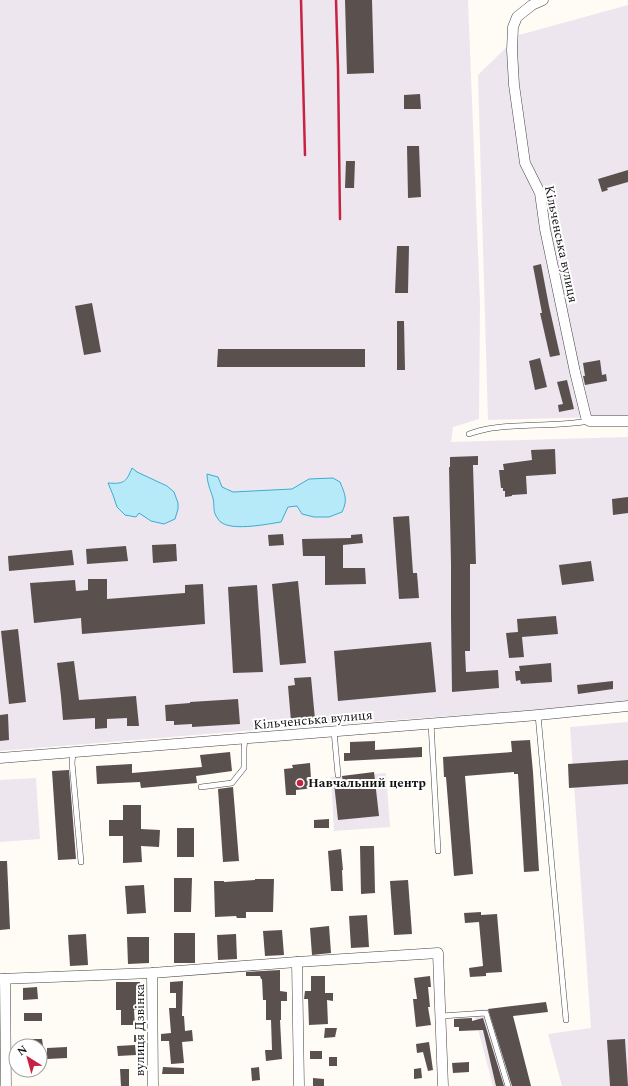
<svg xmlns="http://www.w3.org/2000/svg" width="628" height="1086" font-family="Spectral,serif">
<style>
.industrial{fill:#ede6ef}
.water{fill:#b7eaf8;stroke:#3bacd2}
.building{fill:#5a504d}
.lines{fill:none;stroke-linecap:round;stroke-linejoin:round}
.lane-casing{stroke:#444;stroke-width:6}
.street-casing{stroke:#444;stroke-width:11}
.lane{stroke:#fff;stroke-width:5}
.street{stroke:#fff;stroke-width:10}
.rail{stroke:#c82242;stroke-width:2.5}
.poi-dot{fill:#c82242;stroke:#fff;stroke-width:1.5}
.labels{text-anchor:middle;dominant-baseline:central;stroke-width:4;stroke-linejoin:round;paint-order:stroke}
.street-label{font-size:13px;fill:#111;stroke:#fff}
.poi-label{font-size:13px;font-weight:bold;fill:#111;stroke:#fff;text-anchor:start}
</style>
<rect width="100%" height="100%" fill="#fffbf5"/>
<g class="industrial">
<polygon points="0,0 468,0 480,304 479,419 453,427 451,442 628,437 628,702 591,706 269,729 0,751"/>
<polygon points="628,5 628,416 488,420 478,75 519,35"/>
<polygon points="628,722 628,1086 562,1086 548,1034 591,1028 570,727"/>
<polygon points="386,773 390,827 334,831 331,777"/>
<polygon points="36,778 40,839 0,842 0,780"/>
<polygon points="511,1008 531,1086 493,1086 473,1010"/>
</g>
<g class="water">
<path d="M132,468L137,472L167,486L174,492L178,503V509L175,519L164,524L151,521L139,513L136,517L125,515L117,507L113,495L108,483C123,484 126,483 132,468Z"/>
<path d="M207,474L218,477L222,487L233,492L292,489L309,479L333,478L340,482C345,494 348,500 342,512L329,517H314L302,514L297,506L288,507L281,522C267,524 226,533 218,519C212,511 215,507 213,498C210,489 207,482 207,474Z"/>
</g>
<g class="building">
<polygon points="345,0 372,0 374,73 347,74"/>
<polygon points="420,94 421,109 404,109 404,95"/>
<polygon points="407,146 419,146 421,197 408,198"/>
<polygon points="346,161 355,161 354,188 345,188"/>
<polygon points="628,170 628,182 607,188 608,190 602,192 598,179"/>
<polygon points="397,246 409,246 408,293 395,293"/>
<polygon points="541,264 549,306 560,355 550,357 540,313 542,313 533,266"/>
<polygon points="92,303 101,352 84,355 75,306"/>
<polygon points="397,321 404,321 405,370 397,370"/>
<polygon points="218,349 365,349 365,367 217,367"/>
<polygon points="540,358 547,387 535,390 529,361"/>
<polygon points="600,360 602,375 606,374 607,381 585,385 583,376 585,376 583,363"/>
<polygon points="567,380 574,409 559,412 558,405 563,404 557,382"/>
<polygon points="555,449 556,474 526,476 527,494 512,495 512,496 505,497 505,491 503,491 503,488 501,488 499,470 504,470 503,464 532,460 531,450"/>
<polygon points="478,456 478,465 473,465 476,564 470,564 470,651 465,651 466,672 498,670 499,688 452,692 451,617 451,564 449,467 450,467 450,457"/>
<polygon points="628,497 628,513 613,515 612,499"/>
<polygon points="409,516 413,573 417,573 419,598 399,599 393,517"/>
<polygon points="283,534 284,545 269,546 268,535"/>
<polygon points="362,534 363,543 343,545 343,568 365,568 366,584 325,585 325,556 303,556 302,539 351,538 351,535"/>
<polygon points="176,544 177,561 153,563 152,545"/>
<polygon points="126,546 128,561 87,564 86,549"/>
<polygon points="72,550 74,565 9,571 8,556"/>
<polygon points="591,561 594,581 562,585 559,565"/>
<polygon points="88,579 107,579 107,599 185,593 185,585 203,584 205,624 82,634 81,618 34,623 30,583 75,580 76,591 88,590"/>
<polygon points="298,581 306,663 280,665 272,584"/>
<polygon points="257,585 263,672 233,673 228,587"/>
<polygon points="556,616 558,634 522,637 524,657 509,658 506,633 518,632 517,619"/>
<polygon points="18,629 26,702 9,704 1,631"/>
<polygon points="431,642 436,692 338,701 334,651"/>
<polygon points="74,661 79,700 136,696 139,726 127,726 127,718 107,719 107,728 95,729 95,718 63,720 61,696 57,663"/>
<polygon points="551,663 552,682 521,684 520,680 516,681 515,671 520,671 519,666"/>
<polygon points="311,677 315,719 291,721 288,686 295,685 294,678"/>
<polygon points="613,681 613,689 578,694 577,685"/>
<polygon points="238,699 240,724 192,727 192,724 174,725 174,721 166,721 165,705 190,703 190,702"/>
<polygon points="8,714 9,740 0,741 0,715"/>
<polygon points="530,740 533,772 539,871 524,872 518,774 514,774 514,772 465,776 473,874 454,876 446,777 444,777 443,757 512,752 511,741"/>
<polygon points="375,741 375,750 422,747 422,757 344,761 344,753 350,753 350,742"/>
<polygon points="230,752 232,771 196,776 197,783 141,788 140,782 97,784 96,766 132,764 132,773 202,767 200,755"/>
<polygon points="628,760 628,784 569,788 568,764"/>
<polygon points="310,763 311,779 315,778 315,788 296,790 296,795 286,795 284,769 293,768 292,765"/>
<polygon points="69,770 76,859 58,860 52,771"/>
<polygon points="374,772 379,816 338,820 334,783 343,782 342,776"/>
<polygon points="233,787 239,861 223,862 218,789"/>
<polygon points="123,805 141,805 141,829 160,830 159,847 141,846 142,862 123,863 123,836 109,836 109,820 123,820"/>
<polygon points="329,819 329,828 314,828 314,820"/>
<rect x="177" y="828" width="17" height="29"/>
<polygon points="360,846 374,846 375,893 361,894"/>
<polygon points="341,849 343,870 342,870 343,891 331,891 328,851"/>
<polygon points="0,861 7,861 10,929 0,930"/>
<polygon points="174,878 192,878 191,912 174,912"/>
<polygon points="255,879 274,879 273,912 246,912 246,918 237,918 236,916 215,917 214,881 224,881 224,882 255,880"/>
<polygon points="408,880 412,934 394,935 390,881"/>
<polygon points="144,885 146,913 127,914 125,886"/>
<polygon points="481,912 481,915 497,914 502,972 486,973 486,976 470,977 469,968 483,966 479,922 465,923 464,913"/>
<polygon points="367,915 369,947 351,948 349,916"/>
<polygon points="329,926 331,953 312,955 310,928"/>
<polygon points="282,930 284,955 265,956 263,931"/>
<rect x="174" y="933" width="21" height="30"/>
<polygon points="86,934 88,965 70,966 68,935"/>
<polygon points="236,934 237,959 218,960 217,935"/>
<polygon points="127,937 149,937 149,963 128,964"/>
<polygon points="280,970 280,991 287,992 287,1001 281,1001 281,1020 280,1020 282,1059 266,1061 265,1050 272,1050 271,1020 266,1020 266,1000 263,1000 262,979 261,979 260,976 246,976 246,972"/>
<polygon points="311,976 325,976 325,993 333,993 333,1001 327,1000 328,1024 309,1025 308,999 304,999 305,991 311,991"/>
<polygon points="430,976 431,987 428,987 430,1007 428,1007 431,1025 416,1027 413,999 417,999 414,978"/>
<polygon points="183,981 182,1016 184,1016 185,1031 192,1030 193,1041 182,1042 184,1063 171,1064 169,1041 161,1041 161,1034 171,1033 169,1008 176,1008 176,993 170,993 170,982"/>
<polygon points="116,982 140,982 140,1010 134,1010 135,1025 121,1025 121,1010 116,1010"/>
<polygon points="37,987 38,999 23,1000 23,988"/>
<polygon points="546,1002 548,1012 513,1016 531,1086 512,1086 488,1009"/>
<rect x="24" y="1013" width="18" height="8"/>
<polygon points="472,1018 472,1021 483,1018 504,1086 496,1086 483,1030 459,1031 459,1027 454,1027 454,1019"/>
<polygon points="325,1028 337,1028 335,1037 324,1038"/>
<rect x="134" y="1035" width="8" height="7"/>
<polygon points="32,1039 42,1039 43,1046 33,1046"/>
<polygon points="625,1039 628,1086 610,1086 607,1040"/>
<polygon points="429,1042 433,1070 428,1071 423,1052 417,1053 416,1044"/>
<polygon points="135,1045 136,1055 118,1056 117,1046"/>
<polygon points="67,1047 67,1058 47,1059 47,1048"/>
<rect x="310" y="1051" width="12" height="8"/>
<rect x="329" y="1057" width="8" height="9"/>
<polygon points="469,1062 469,1072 453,1073 452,1063"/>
<polygon points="163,1067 184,1068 184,1074 162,1074"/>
<polygon points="259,1067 260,1080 252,1081 251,1068"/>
<polygon points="421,1068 422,1078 414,1079 414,1069"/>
<polygon points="120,1069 129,1069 129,1086 121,1086"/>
<polygon points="313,1078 324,1079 324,1086 313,1086"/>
</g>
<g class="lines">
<defs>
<g id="lane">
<path d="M469,434C475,432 481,430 487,429C521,423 555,427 589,421"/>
<polyline points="538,715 566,1020"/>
<polyline points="431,723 438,851"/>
<polyline points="334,731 338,775"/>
<polyline points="73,752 72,763 81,862"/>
<polyline points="201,787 232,783 244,768 244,748 245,738"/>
<polyline points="441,1016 486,1013 508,1086"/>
</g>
<g id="street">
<polyline points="543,0 532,5 517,17 513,27 512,50 514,85 525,163 540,193 545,229 575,372 586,417 589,421 628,421"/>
<polyline points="0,758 538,715 628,706"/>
<polyline points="297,962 299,1086"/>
<polyline points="152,973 153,1086"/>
<polyline points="0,979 152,973 297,962 438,953 443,1086"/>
<polyline points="5,979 6,1086"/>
</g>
</defs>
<use href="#lane" class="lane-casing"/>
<use href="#street" class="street-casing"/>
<use href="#lane" class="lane"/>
<use href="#street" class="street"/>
<g class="rail">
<polyline points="301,0 305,155"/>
<polyline points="336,0 338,68 340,219"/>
</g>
</g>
<circle class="poi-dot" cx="300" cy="783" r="4"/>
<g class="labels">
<g class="street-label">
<text transform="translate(561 244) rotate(78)">Кільченська вулиця</text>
<text transform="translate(313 720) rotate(-5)">Кільченська вулиця</text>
<text transform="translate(140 1030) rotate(-90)">вулиця Дзвінка</text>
</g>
<g class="poi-label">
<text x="308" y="783">Навчальний центр</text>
</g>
</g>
<g transform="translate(28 1058) rotate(323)"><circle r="19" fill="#ffffff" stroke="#a0a0a0"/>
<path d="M0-3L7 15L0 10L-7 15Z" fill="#c82242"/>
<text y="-6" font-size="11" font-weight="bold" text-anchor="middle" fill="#111111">N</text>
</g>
</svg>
